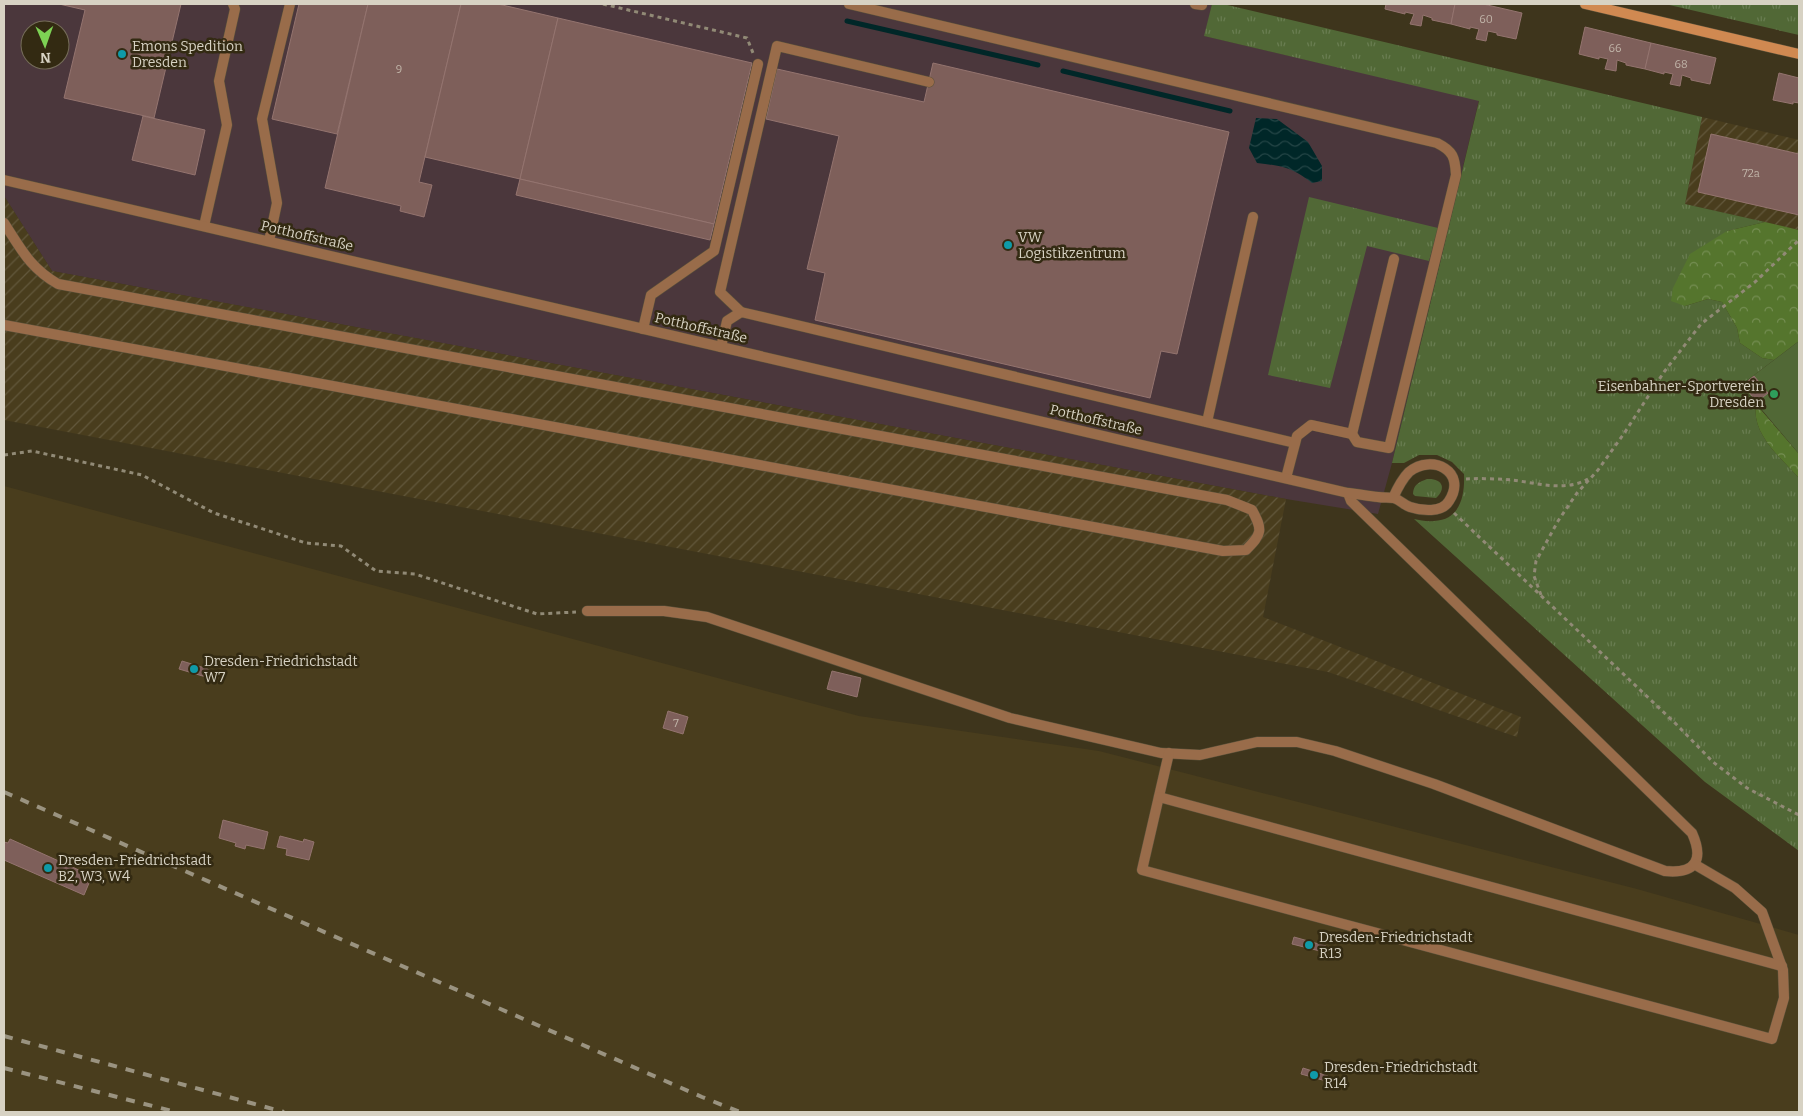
<svg xmlns="http://www.w3.org/2000/svg" width="1803" height="1116" font-family="Bitter,serif">
<style>
.commercial{fill:#4b373c;fill-rule:evenodd}
.industrial{fill:url(#industrial-furrows)}
.built{fill:#493d1d}
.grass{fill:url(#grass-tufts)}
.forest{fill:url(#forest-crowns)}
.pitch{fill:#516836}
.water{fill:url(#water-waves)}
.lines{fill:none;stroke-linecap:round;stroke-linejoin:round}
.stream{stroke:#002728;stroke-width:5}
.building{fill:#7e5f5a;stroke:#94746f}
.lane-casing{stroke:#5a513a;stroke-width:11}
.street-casing{stroke:#5a513a;stroke-width:11}
.secondary-casing{stroke:#5a513a;stroke-width:11}
.path{stroke:#918a76;stroke-width:3;stroke-dasharray:4 4;stroke-linecap:butt}
.lane{stroke:#996c4a;stroke-width:10}
.street{stroke:#996c4a;stroke-width:10}
.secondary{stroke:#d08951;stroke-width:10}
.rail{stroke:#9a9380;stroke-width:4;stroke-dasharray:9 9;stroke-linecap:butt}
.culture-dot{fill:#0f9aa8;stroke:#332a12;stroke-width:2}
.leisure-dot{fill:#2e9e5b;stroke:#332a12;stroke-width:2}
.labels{text-anchor:middle;dominant-baseline:central;stroke-width:5;stroke-linejoin:round;paint-order:stroke}
.number-label{font-size:11px;fill:#c1b5a9}
.poi-label{font-size:14px;fill:#d7d2c3;stroke:#332a12;text-anchor:start}
.street-label{font-size:14px;fill:#d7d2c3;stroke:#332a12}
</style>
<defs>
<pattern id="industrial-furrows" width="10" height="10" patternUnits="userSpaceOnUse" patternTransform="scale(1.25)"><rect width="10" height="10" fill="#493d1d"/><path d="M-1 1l2-2M0 10L10 0M9 11l2-2" fill="none" stroke="#62583c"/></pattern>
<pattern id="grass-tufts" width="24" height="20" patternUnits="userSpaceOnUse" patternTransform="scale(1.25)"><rect width="24" height="20" fill="#516836"/><path d="M3 7l-1-3M5 7V3M7 7l1-3M15 17l-1-3M17 17v-4M19 17l1-3" fill="none" stroke="#697d51"/></pattern>
<pattern id="forest-crowns" width="20" height="18" patternUnits="userSpaceOnUse" patternTransform="scale(1.25)"><rect width="20" height="18" fill="#55752d"/><path d="M2 6a3 3 0 1 1 6 0M12 15a3 3 0 1 1 6 0" fill="none" stroke="#758e53"/></pattern>
<pattern id="water-waves" width="16" height="10" patternUnits="userSpaceOnUse" patternTransform="scale(1.25)"><rect width="16" height="10" fill="#002728"/><path d="M0 5q4-4 8 0t8 0" fill="none" stroke="#244546"/></pattern>
</defs>
<rect width="100%" height="100%" fill="#3e351c"/>
<path class="commercial" d="M4,4H1212L1205,36L1479,100L1392,463L1378,514L1286,499L52,271L4,196ZM30,30H60V60H30Z"/>
<g class="industrial">
<polygon points="1702,117 1799,140 1799,230 1685,204"/>
<polygon points="4,196 52,271 1286,499 1263,617 1521,717 1517,737 1328,672 4,420"/>
</g>
<polygon class="built" points="4,486 859,716 1099,751 1637,889 1799,935 1799,1112 4,1112"/>
<g class="grass">
<path d="M1212,4H1223L1702,117L1685,204L1765,222L1727,231L1685,306L1708,299L1722,302L1737,328L1740,343L1762,358L1774,360L1741,385L1756,404C1751,434 1781,458 1799,478V851L1705,782L1414,519C1420,520 1427,522 1434,521C1460,520 1465,496 1464,474L1452,462L1437,455H1419L1404,463H1392L1479,101L1204,36Z"/>
<polygon points="1665,4 1794,4 1799,5 1799,35"/>
<polygon points="1309,197 1438,228 1429,261 1367,246 1330,388 1268,375"/>
<path d="M1427,479C1442,478 1447,488 1436,498L1415,496L1413,494C1413,485 1419,482 1427,479Z"/>
</g>
<g class="forest">
<polygon points="1765,222 1799,230 1799,341 1774,360 1762,358 1740,343 1737,328 1722,302 1708,299 1685,306 1671,301 1673,288 1690,254 1727,231"/>
<path d="M1756,404L1799,454V478C1781,458 1751,434 1756,404Z"/>
</g>
<polygon class="pitch" points="1799,341 1799,454 1741,385"/>
<path class="water" d="M1256,118L1277,119L1308,142L1322,166V181L1312,183C1291,167 1283,166 1257,163L1249,148Z"/>
<g class="lines">
<g class="stream">
<polyline points="847,21 1038,65"/>
<polyline points="1063,71 1230,111"/>
</g>
</g>
<g class="building">
<polygon points="59,4 181,4 154,118 64,98 85,10"/>
<polygon points="299,4 368,4 337,134 272,119"/>
<polygon points="368,4 461,4 419,182 432,185 424,217 400,211 401,206 325,188"/>
<polygon points="461,4 498,4 558,18 520,179 425,157"/>
<polygon points="1386,4 1455,4 1451,24 1432,20 1432,18 1423,15 1421,26 1410,24 1414,14 1405,12 1405,14 1385,9"/>
<polygon points="1455,4 1483,4 1522,13 1516,39 1497,35 1497,33 1488,31 1486,41 1476,39 1479,29 1470,27 1470,29 1451,24"/>
<polygon points="558,18 752,63 714,224 520,179"/>
<polygon points="1585,27 1651,43 1645,69 1626,65 1626,63 1617,60 1616,71 1605,69 1608,59 1599,57 1599,59 1579,54"/>
<polygon points="1651,43 1716,58 1710,84 1691,80 1691,78 1682,75 1680,86 1670,84 1673,74 1664,72 1664,74 1645,69"/>
<polygon points="933,63 1229,132 1177,354 1161,351 1150,398 815,320 825,273 807,269 839,136 766,119 777,69 924,102"/>
<polygon points="1779,73 1799,78 1799,103 1793,102 1793,104 1773,100"/>
<polygon points="143,116 205,130 195,175 132,160"/>
<polygon points="1711,134 1799,154 1799,215 1698,192"/>
<polygon points="520,179 714,224 710,240 516,195"/>
<polygon points="1754,376 1768,393 1757,402 1743,385"/>
<polygon points="182,661 208,669 206,677 179,669"/>
<polygon points="832,671 861,678 857,697 827,689"/>
<polygon points="668,711 688,717 683,734 663,728"/>
<polygon points="223,820 268,832 264,849 246,845 245,849 235,846 236,843 219,838"/>
<polygon points="280,836 303,842 304,839 314,842 309,860 286,855 287,849 277,847"/>
<polygon points="10,839 92,876 84,895 4,860 4,842 8,843"/>
<polygon points="1294,937 1326,946 1324,952 1292,944"/>
<polygon points="1303,1068 1328,1076 1326,1081 1301,1074"/>
</g>
<g class="lines">
<defs>
<g id="lane">
<path d="M849,4L1437,143C1453,151 1455,157 1456,175L1389,448L1357,442L1352,434"/>
<polyline points="1195,4 1202,5"/>
<path d="M4,223C21,249 30,268 58,284L1227,500L1252,510C1263,530 1262,534 1246,550L1223,551L4,325"/>
<polyline points="204,226 227,125 219,81 235,9 233,4"/>
<polyline points="269,241 277,203 262,119 290,4"/>
<polyline points="741,312 720,292 777,46 929,82"/>
<polyline points="643,329 651,295 714,251 758,64"/>
<polyline points="721,347 727,321 741,312 1295,443"/>
<polyline points="1207,422 1253,217"/>
<polyline points="1286,478 1297,436 1311,425 1352,434 1394,259"/>
<path d="M587,611H664L707,617L1010,718L1161,753L1200,755L1257,742H1297L1335,751L1434,784L1665,871C1696,874 1704,860 1692,833L1351,501L1348,493"/>
<polyline points="1169,753 1142,870 1772,1039 1784,998 1783,970 1762,912 1735,888 1694,864"/>
<polyline points="1159,797 1782,966"/>
</g>
<path id="street" d="M4,180L1348,493C1358,494 1368,496 1378,497C1383,498 1389,497 1394,498C1400,500 1404,505 1410,507C1422,511 1442,513 1449,501C1468,472 1432,453 1409,472C1402,479 1397,489 1393,498"/>
<polyline id="secondary" points="1585,4 1799,54"/>
</defs>
<use href="#lane" class="lane-casing"/>
<use href="#street" class="street-casing"/>
<use href="#secondary" class="secondary-casing"/>
<g class="path">
<polyline points="603,4 747,38 753,53"/>
<polyline points="4,455 32,451 142,475 214,513 306,543 341,546 376,571 415,574 537,614 576,612"/>
<path d="M1466,479C1481,478 1498,479 1512,480C1537,483 1565,492 1588,479"/>
<polyline points="1454,513 1677,725 1713,762 1747,788 1799,815"/>
<polyline points="1541,595 1534,576 1536,561 1558,521 1577,493 1598,470 1625,432 1664,372 1701,324 1755,282 1799,240"/>
</g>
<use href="#lane" class="lane"/>
<use href="#street" class="street"/>
<use href="#secondary" class="secondary"/>
<g class="rail">
<polyline points="4,792 702,1097 740,1112"/>
<polyline points="4,1036 284,1112"/>
<polyline points="4,1068 176,1112"/>
</g>
</g>
<g class="culture-dot">
<circle cx="122" cy="54" r="5"/>
<circle cx="1008" cy="245" r="5"/>
<circle cx="194" cy="669" r="5"/>
<circle cx="48" cy="868" r="5"/>
<circle cx="1309" cy="945" r="5"/>
<circle cx="1314" cy="1075" r="5"/>
</g>
<circle class="leisure-dot" cx="1774" cy="394" r="5"/>
<g class="labels">
<g class="number-label">
<text x="1486" y="19">60</text>
<text x="1615" y="48">66</text>
<text x="1681" y="64">68</text>
<text x="399" y="69">9</text>
<text x="1751" y="173">72a</text>
<text x="676" y="723">7</text>
</g>
<g class="poi-label">
<text x="132" y="46">Emons Spedition<tspan x="132" dy="16">Dresden</tspan></text>
<text x="1018" y="237">VW<tspan x="1018" dy="16">Logistikzentrum</tspan></text>
<text x="1764" y="386" text-anchor="end">Eisenbahner-Sportverein<tspan x="1764" dy="16">Dresden</tspan></text>
<text x="204" y="661">Dresden-Friedrichstadt<tspan x="204" dy="16">W7</tspan></text>
<text x="58" y="860">Dresden-Friedrichstadt<tspan x="58" dy="16">B2, W3, W4</tspan></text>
<text x="1319" y="937">Dresden-Friedrichstadt<tspan x="1319" dy="16">R13</tspan></text>
<text x="1324" y="1067">Dresden-Friedrichstadt<tspan x="1324" dy="16">R14</tspan></text>
</g>
<g class="street-label">
<text transform="translate(307 236) rotate(13)">Potthoffstraße</text>
<text transform="translate(701 328) rotate(13)">Potthoffstraße</text>
<text transform="translate(1096 420) rotate(13)">Potthoffstraße</text>
</g>
</g>
<rect width="1803" height="1116" fill="none" stroke="#d7d2c3" stroke-width="10"/>
<g transform="translate(45 45) rotate(178)"><circle r="24" fill="#332a12" stroke="#756d59"/>
<path d="M0-4L9 19L0 12L-9 19Z" fill="#7dd154"/>
<text y="-8" font-size="14" font-weight="bold" text-anchor="middle" fill="#d7d2c3">N</text>
</g>
</svg>
